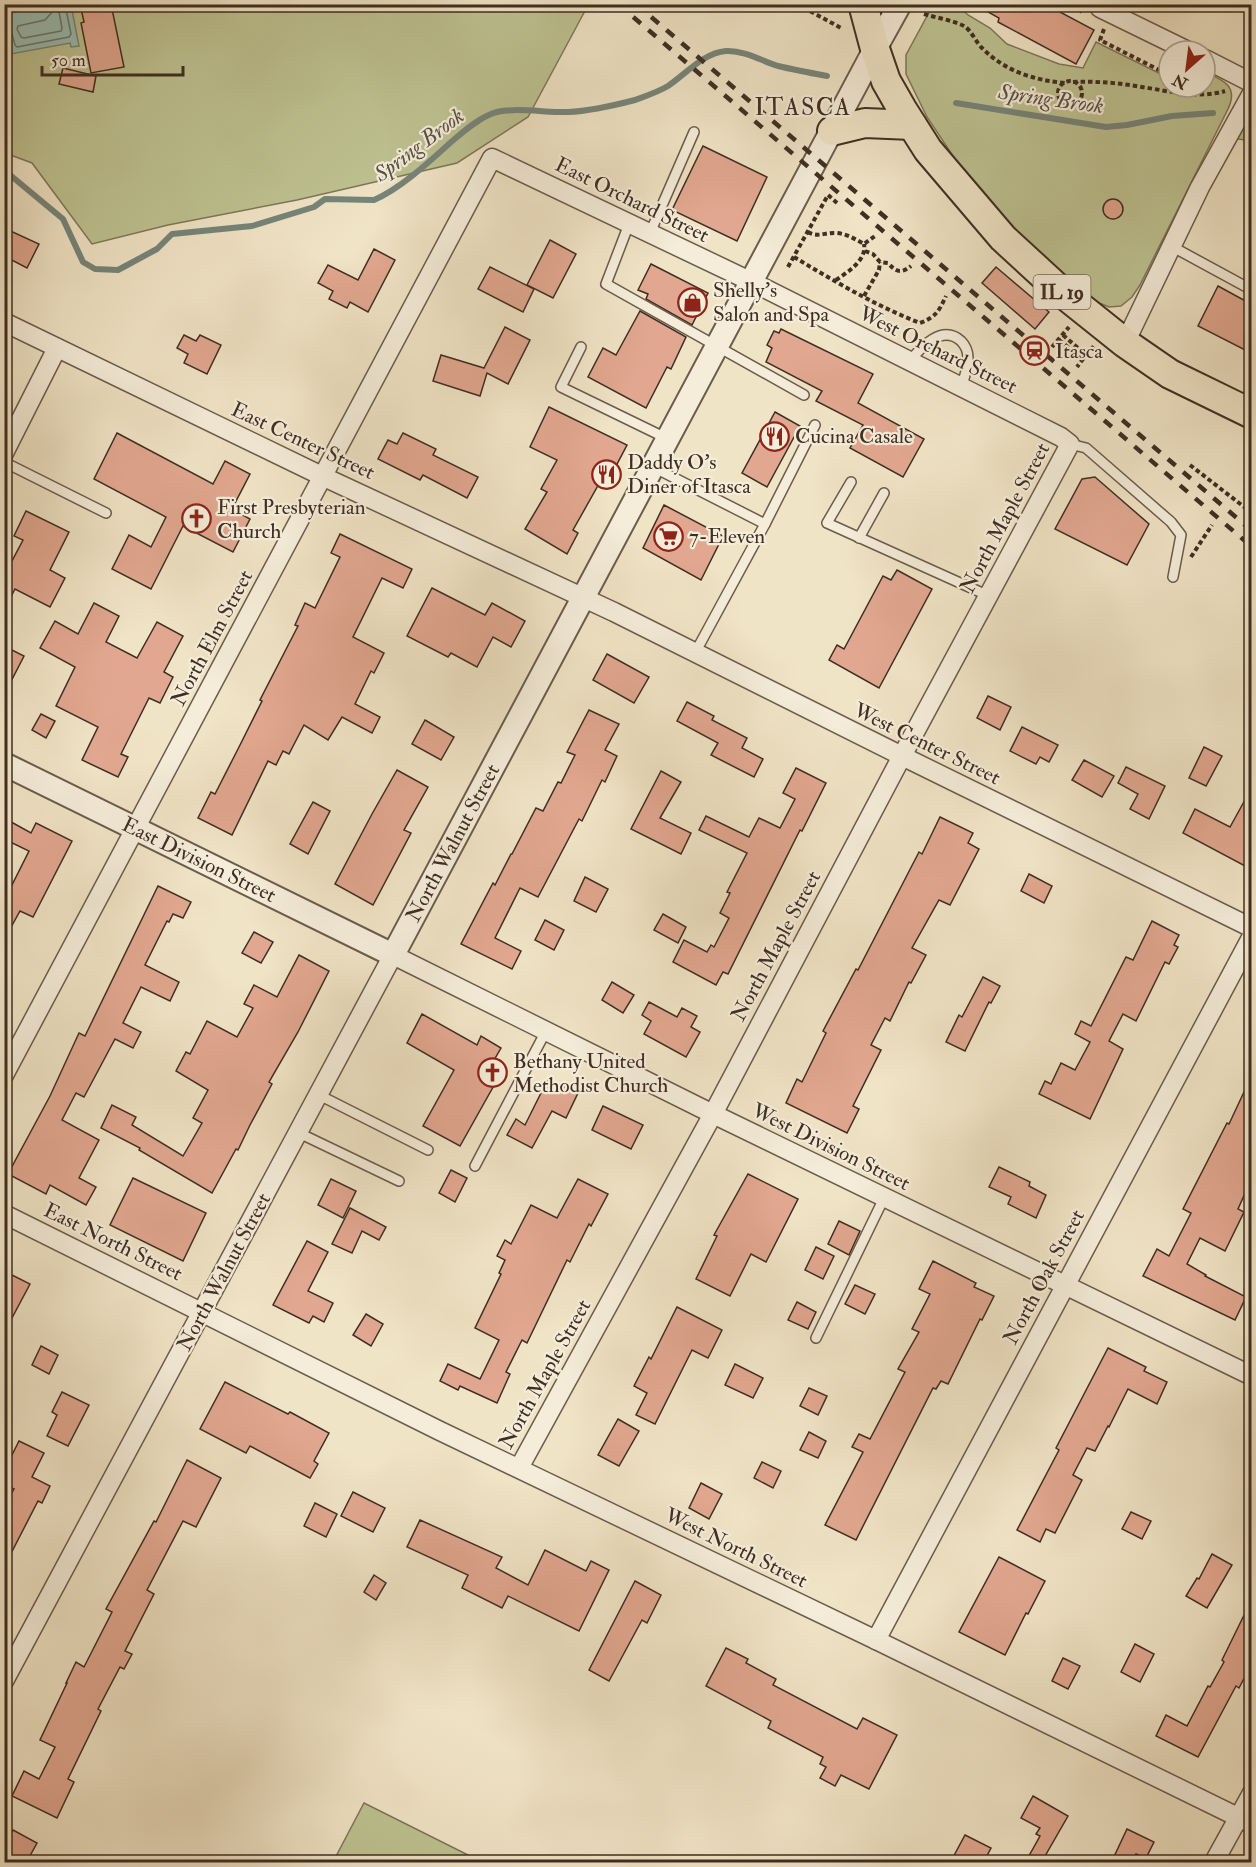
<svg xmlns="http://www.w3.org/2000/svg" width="1256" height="1867" font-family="'IM FELL Double Pica',serif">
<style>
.green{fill:#bec291;stroke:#7e785a;stroke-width:1.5}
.water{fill:#9abfb4;stroke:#76857a;stroke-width:1.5}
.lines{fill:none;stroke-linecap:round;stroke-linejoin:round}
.shore{stroke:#6c766c;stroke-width:1.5}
.stream{stroke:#76857a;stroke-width:6}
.building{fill:#e1a790;stroke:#3f2e23;stroke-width:1.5}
.service-casing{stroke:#6b5c4c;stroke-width:12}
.minor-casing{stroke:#6b5c4c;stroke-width:21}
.tertiary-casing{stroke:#6b5c4c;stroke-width:26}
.primary-casing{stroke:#3f2e23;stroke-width:32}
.path{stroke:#3f2e23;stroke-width:4;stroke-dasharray:4.5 3;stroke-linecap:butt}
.service{stroke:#f5edda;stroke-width:9}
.minor{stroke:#f5edda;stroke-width:18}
.tertiary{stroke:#f5edda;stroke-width:22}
.primary{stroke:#f0e4c6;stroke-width:28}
.rail{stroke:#3f2e23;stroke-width:4.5;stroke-dasharray:10 10;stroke-linecap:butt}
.labels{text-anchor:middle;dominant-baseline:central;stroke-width:4.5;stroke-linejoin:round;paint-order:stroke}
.shield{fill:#f5edda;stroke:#76675a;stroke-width:1.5}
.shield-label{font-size:20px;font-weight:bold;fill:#3f2e23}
.street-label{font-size:21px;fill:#3f2e23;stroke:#f5edda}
.poi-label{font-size:21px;fill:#3f2e23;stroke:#f5edda;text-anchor:start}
.water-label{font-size:22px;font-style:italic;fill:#565247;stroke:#f5edda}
.quarter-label{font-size:24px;letter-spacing:1.5px;fill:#3f2e23;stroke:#f5edda}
</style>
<rect width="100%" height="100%" fill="#f0e4c6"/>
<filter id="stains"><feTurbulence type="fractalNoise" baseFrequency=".00333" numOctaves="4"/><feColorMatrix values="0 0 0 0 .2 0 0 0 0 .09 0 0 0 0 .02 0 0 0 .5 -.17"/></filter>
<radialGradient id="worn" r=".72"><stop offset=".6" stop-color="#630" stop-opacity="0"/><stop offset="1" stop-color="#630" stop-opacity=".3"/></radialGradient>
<g class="green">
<polygon points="581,4 586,9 528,117 457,163 297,200 168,225 92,244 32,163 5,153 5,5"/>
<path d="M933,5H957L968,15L990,28L1007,44L1059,64L1083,68L1096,42L1169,78V87H1205V72C1223,80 1239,86 1228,109L1140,285L1132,297L1121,306L1109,307L1097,302L1073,283L1014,230L957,162L927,117L906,74V55Z"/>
<polygon points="1251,99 1251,141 1231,138"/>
<polygon points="364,1803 482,1862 333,1862"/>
</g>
<polygon class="water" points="55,5 71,5 79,46 71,47 70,43 11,54 5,23 5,14"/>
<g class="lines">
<g class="shore">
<polygon points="54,10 59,12 62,28 61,31 24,38 21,37 17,29 18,26 45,20"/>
<polyline points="4,31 12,34 15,45 17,47 69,37 71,34 65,4"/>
</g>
<g class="stream">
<polyline points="956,103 1106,127 1127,125 1172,116 1213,113"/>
<path d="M4,170L63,219L83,262L95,269L118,270L157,249L172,234L252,226L314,207L325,199L374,200C400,189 429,162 450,143C462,133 476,120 491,114C508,106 547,113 568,112C591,111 612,106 635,100C646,96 658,92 668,86C686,74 703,53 726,51C744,50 762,61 778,66C795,70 811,73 827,76"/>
</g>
</g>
<g class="building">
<polygon points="80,4 111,4 124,67 91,73 81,23 84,22"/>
<polygon points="974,4 1045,4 1094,30 1076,64 998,22 999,18"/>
<polygon points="63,68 96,76 93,92 59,84"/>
<polygon points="703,146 767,177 737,241 672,210"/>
<circle cx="1113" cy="209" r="10"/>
<polygon points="4,228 39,244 27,268 4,256"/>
<polygon points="550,240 576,254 553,298 527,285"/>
<polygon points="374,249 395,260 368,312 350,302 347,308 329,299 333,291 318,283 328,265 358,280"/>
<polygon points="651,264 708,293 692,325 646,299 648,294 638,290"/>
<polygon points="490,267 534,289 523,312 478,289"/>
<polygon points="996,267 1049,312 1035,329 982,283"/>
<polygon points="1218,286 1251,304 1251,353 1198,326"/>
<polygon points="640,311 686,337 671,369 667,367 646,408 588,377 603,348 616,355"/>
<polygon points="505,327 530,340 508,384 487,373 480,396 433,381 441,355 484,368"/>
<polygon points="781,329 873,374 858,403 924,439 903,477 850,448 863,425 816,401 822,391 766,362 772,348 767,345 774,331 779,333"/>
<polygon points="184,335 196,341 200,335 221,345 207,374 184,363 188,354 177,348"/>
<polygon points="549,407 627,445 606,485 600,482 573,530 578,533 567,554 525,529 547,492 541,489 557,460 530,447"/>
<polygon points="775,412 800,426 767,487 742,473"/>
<polygon points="117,433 213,484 225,461 250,474 232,509 250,519 233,552 183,526 151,589 112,569 129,535 151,547 166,517 94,479"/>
<polygon points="403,433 436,449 433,455 478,477 467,498 423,475 420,480 378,459 388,440 397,444"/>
<polygon points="1095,477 1149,524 1127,565 1055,529 1082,479"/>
<polygon points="664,505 723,536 701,580 643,548"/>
<polygon points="26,511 69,532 50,570 65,578 50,607 15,589 4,610 4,576 23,540 14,536"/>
<polygon points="340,534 412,569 403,588 382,578 353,637 384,653 374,673 371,671 355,704 380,717 372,733 342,717 328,740 304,725 289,754 283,751 276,765 268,761 232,835 198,818 211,792 215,794 239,747 262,701 260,700 298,626 295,625 305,603 315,608 340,557 331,553"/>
<polygon points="897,570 932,589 879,688 829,660 837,645 844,649 883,576 891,580"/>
<polygon points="432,588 485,615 492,603 525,621 511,647 493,637 477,667 451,653 448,657 407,636"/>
<polygon points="94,603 119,616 106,642 137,658 157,622 183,636 164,672 173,677 160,703 149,698 121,754 128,757 118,777 82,760 98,727 56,706 75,667 40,648 55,621 78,634"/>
<polygon points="4,646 24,656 4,695"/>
<polygon points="607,654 649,677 634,703 593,680"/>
<polygon points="988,696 1011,707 1000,730 977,718"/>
<polygon points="687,702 714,716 712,720 747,738 742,748 763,759 754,777 711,755 718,743 677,721"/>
<polygon points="589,710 619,724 605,750 617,756 605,782 602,780 582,821 579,819 538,897 520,888 495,938 521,951 512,969 461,944 493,883 495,885 511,854 512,854 536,808 543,811 558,782 561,783 575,755 567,752"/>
<polygon points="41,714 55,721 46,738 32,730"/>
<polygon points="425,720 454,737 441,760 412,744"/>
<polygon points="1022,727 1058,745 1049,762 1040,757 1036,764 1010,751"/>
<polygon points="1204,747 1222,756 1206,786 1189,778"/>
<polygon points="1084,760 1114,776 1102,797 1072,780"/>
<polygon points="1126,767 1165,786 1149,819 1130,809 1138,794 1118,783"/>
<polygon points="796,768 826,783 802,831 800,830 728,974 723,972 716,985 673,962 684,940 707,952 711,945 714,947 729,918 720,913 730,893 727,892 747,853 699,830 706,816 749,837 759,818 780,828 795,799 783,793"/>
<polygon points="397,770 428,787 404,830 411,833 373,905 335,884 372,814"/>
<polygon points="661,771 681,782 660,818 691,833 681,854 631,829"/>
<polygon points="1251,789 1251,853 1245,866 1183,833 1195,809 1230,827"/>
<polygon points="313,802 330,811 308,854 290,844"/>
<polygon points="940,817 973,833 968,843 979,849 950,905 939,900 912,948 926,955 911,983 909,982 890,1021 885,1018 871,1045 881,1050 853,1106 859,1109 847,1133 786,1103 797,1079 802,1082 826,1033 823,1031 856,969 858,970 919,852 922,854"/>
<polygon points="4,818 31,833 36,823 72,841 33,917 20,911 4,940 4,901 29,851 4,839"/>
<polygon points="1029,874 1052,886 1044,903 1021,891"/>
<polygon points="585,877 608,889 596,912 574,901"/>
<polygon points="158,886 191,902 183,918 173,914 169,922 167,921 145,965 179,982 170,1001 141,987 123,1023 141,1032 133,1048 115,1039 84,1097 76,1093 62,1120 99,1140 79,1178 96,1187 86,1205 50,1185 46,1194 8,1174 50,1096 79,1033 85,1036"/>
<polygon points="663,914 686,927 678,943 654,930"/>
<polygon points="545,920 564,930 554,950 535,940"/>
<polygon points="1152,921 1179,935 1174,945 1178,947 1169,964 1165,962 1136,1021 1123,1014 1109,1041 1123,1049 1090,1119 1039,1094 1045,1081 1051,1084 1061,1063 1075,1070 1090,1042 1075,1034 1081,1021 1091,1026 1126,957 1133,960"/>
<polygon points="254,932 273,942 261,963 242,953"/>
<polygon points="299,955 329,971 298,1032 269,1082 272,1084 250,1125 238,1150 236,1149 212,1193 139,1150 140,1148 101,1128 112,1105 136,1117 132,1125 183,1156 202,1123 193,1118 208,1090 176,1071 186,1052 190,1054 207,1021 237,1037 253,1008 244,1004 254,985 277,997"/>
<polygon points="983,977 1000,986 991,1003 989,1002 965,1051 946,1042 959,1015 962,1017"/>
<polygon points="612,982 634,995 623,1013 602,1000"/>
<polygon points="649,1002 677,1017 682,1008 697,1016 691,1027 700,1032 686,1057 644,1034 651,1021 642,1015"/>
<polygon points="422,1014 477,1045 481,1036 501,1048 486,1074 497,1080 460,1146 423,1126 454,1070 407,1043"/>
<polygon points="1251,1077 1251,1180 1238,1209 1244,1212 1225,1251 1200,1238 1187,1264 1206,1275 1205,1276 1246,1297 1235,1320 1143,1276 1157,1249 1169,1256 1191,1213 1183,1209 1227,1123 1229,1124"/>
<polygon points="548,1079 578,1093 566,1118 552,1111 532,1148 507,1135 516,1119 525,1125"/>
<polygon points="603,1106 643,1125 631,1149 592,1130"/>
<polygon points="999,1167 1030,1182 1029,1186 1046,1195 1036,1218 1008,1204 1011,1197 989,1187"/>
<polygon points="451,1170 467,1178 455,1202 439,1193"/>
<polygon points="748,1174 798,1199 766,1262 751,1254 730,1296 696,1279 717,1236 714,1235"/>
<polygon points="133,1178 206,1213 183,1261 110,1225"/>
<polygon points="331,1179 356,1191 343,1218 318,1205"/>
<polygon points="578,1179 608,1194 591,1226 589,1224 570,1262 567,1260 527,1343 522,1340 506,1372 510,1374 497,1403 460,1386 458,1390 440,1381 448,1364 480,1379 499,1340 475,1328 501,1274 499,1273 505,1260 497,1256 505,1240 511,1244 531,1205 557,1218"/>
<polygon points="350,1208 386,1227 379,1240 362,1231 352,1253 332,1244"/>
<polygon points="839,1221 860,1231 849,1255 828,1244"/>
<polygon points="307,1241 328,1252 308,1291 333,1303 324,1322 313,1316 309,1323 273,1305"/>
<polygon points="816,1247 834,1256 823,1279 805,1270"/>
<polygon points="933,1261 976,1283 974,1287 994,1296 982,1320 980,1319 948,1384 941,1381 936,1389 933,1388 856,1540 825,1525 863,1452 852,1447 859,1434 870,1439 905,1372 898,1369 919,1332 912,1329 930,1294 919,1289"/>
<polygon points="4,1271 30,1284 4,1333"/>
<polygon points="855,1285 875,1294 865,1314 845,1304"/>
<polygon points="797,1302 816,1312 808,1329 788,1320"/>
<polygon points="677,1307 722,1330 708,1358 692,1350 655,1424 636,1415 647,1393 634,1386 649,1357 651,1359"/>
<polygon points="366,1314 383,1324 371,1346 353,1335"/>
<polygon points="41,1346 58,1355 49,1374 32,1365"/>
<polygon points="1108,1348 1146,1367 1144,1371 1167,1382 1157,1404 1128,1389 1109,1427 1108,1426 1095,1451 1087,1448 1073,1475 1082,1480 1055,1533 1046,1529 1040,1542 1017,1530 1059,1450 1056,1448"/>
<polygon points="735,1364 763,1378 753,1398 725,1385"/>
<polygon points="225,1382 288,1414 290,1412 329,1433 314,1461 318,1464 310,1478 250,1446 246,1453 200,1429"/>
<polygon points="809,1388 827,1396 818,1415 800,1406"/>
<polygon points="62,1392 89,1405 68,1446 47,1436 57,1415 52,1412"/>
<polygon points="618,1419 639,1431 619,1466 598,1455"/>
<polygon points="809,1432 826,1441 818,1458 800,1450"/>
<polygon points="19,1441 44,1453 32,1477 50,1486 42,1503 38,1501 4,1567 4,1507 14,1489 4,1485 4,1471"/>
<polygon points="187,1460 221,1478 196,1527 183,1521 147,1590 154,1594 125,1651 132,1654 124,1669 120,1667 98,1709 101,1711 68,1779 74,1782 57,1818 12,1796 24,1771 39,1779 55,1747 40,1740 67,1683 66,1683 76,1662 84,1667 112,1612 106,1609 154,1521 156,1522"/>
<polygon points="762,1462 781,1471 773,1488 754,1478"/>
<polygon points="701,1483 722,1494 709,1519 689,1508"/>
<polygon points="353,1492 385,1508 373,1532 341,1516"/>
<polygon points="315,1503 337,1514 326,1537 304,1526"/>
<polygon points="1131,1512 1151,1521 1142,1539 1122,1529"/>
<polygon points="420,1520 502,1557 496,1568 528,1585 545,1550 586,1571 591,1561 609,1570 579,1631 508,1596 502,1608 462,1588 468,1575 407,1547"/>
<polygon points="1212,1554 1232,1565 1207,1608 1186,1596 1197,1578 1199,1579"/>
<polygon points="999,1557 1045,1581 1028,1614 1026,1613 1005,1655 959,1632"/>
<polygon points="374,1575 386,1583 376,1600 364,1592"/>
<polygon points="635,1581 661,1595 647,1623 642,1620 609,1681 589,1670"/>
<polygon points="1251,1601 1251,1665 1239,1688 1236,1686 1198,1757 1156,1736 1166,1715 1187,1726 1208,1686 1210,1687 1224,1662 1222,1660"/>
<polygon points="1135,1644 1154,1654 1140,1682 1121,1672"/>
<polygon points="726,1648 748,1659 746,1663 776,1679 773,1685 857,1729 863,1718 897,1735 869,1789 841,1775 835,1786 820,1778 826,1767 820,1764 823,1757 768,1728 771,1721 706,1686"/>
<polygon points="1063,1658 1080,1666 1068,1689 1052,1681"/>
<polygon points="1033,1796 1068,1816 1041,1863 1025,1863 1040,1836 1036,1834 1040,1828 1021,1818"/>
<polygon points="1127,1829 1154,1842 1146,1858 1136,1854 1131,1863 1111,1863"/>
<polygon points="13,1830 37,1843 26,1863 4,1863 4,1845"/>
<polygon points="965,1835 991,1848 983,1863 950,1863"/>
</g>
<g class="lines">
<defs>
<g id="service">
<polyline points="629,224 606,284 804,395"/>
<polyline points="650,233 694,132"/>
<polyline points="1171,246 1252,290"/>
<polyline points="581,347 561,387 668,439"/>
<path d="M910,361C921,347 942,324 961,341C966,346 968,351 968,358C968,368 964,377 962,386"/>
<polyline points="1070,444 1086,448 1171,522 1181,535 1173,577"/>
<polyline points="4,462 106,513"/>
<polyline points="653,467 765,524"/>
<polyline points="851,482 827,523 989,596"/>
<polyline points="859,538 884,493"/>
<polyline points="695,653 765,524 815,425"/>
<polyline points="319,1095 428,1150"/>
<polyline points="299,1133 399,1181"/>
<polyline points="475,1166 546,1031"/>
<polyline points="816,1338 884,1198"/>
</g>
<g id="minor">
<polyline points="1100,8 1188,51"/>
<polyline points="1205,59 1252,83"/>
<polyline points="4,322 324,477 614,612 902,756 1252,928"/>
<polyline points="1125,343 1200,187 1252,93"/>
<polyline points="4,453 57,348"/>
<polyline points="4,1075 492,158 752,282 1061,437 1070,444 902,756 713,1114 519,1468"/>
<polyline points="4,1214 440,1431 876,1640 1252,1824"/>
<polyline points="876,1640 1252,936"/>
<polyline points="4,1681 393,955 713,1114 1252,1376"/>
<polyline points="1214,1862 1252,1793"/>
</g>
<polyline id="tertiary" points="4,764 393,955 875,49 900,4"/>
<g id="primary">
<polyline points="863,4 875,49 886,81 902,109 928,150 1003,238 1065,295 1125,343 1170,374 1252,414"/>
<polyline points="832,131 865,123 912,125"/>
</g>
</defs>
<use href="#service" class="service-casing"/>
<use href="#minor" class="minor-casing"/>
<use href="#tertiary" class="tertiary-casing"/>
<use href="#primary" class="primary-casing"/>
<g class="path">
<polyline points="797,4 841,28"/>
<polyline points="1074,4 1082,12"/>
<path d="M924,14C937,18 952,20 964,26C971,30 976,42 982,48C1005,71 1033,80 1065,83"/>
<polyline points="1104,29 1100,40 1169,75"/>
<circle cx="1070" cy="93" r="12"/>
<path d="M1073,82C1097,81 1119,83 1142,87C1169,91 1198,99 1225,91"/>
<path d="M808,232C818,238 825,232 837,233C847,234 855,239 864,244L875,236"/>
<path d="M865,251L873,254L880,262L888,263C896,272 901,274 911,266"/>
<path d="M794,257C834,281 876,306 920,323C936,317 939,311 946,296"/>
<polyline points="788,267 828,195 837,203"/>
<path d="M836,280C848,272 867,260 864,244"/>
<polyline points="864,296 879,270 880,262"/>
<polyline points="1063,335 1086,355 1094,346"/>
<polyline points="1059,340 1083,359 1077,367"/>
<polyline points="1052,347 1069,327"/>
<polyline points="1190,465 1252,513"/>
<polyline points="1191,557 1212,525"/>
</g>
<use href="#service" class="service"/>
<use href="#minor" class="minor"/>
<use href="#tertiary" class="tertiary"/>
<use href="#primary" class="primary"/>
<g class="rail">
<polyline points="618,4 1252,547"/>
<polyline points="636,4 1252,531"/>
</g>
</g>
<defs>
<symbol id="shop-ring" viewBox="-11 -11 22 22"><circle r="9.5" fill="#f5edda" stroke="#8f2418" stroke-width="1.5"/><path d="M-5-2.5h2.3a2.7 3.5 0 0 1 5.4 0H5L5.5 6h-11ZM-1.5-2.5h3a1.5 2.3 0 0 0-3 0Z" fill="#8f2418"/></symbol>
<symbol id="station-ring" viewBox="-11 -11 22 22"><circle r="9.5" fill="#f5edda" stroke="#8f2418" stroke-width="1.5"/><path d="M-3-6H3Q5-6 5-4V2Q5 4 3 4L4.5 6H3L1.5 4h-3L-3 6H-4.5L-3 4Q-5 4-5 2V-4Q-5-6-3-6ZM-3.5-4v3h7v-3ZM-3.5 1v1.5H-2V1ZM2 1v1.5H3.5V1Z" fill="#8f2418"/></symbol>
<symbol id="restaurant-ring" viewBox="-11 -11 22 22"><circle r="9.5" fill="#f5edda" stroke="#8f2418" stroke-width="1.5"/><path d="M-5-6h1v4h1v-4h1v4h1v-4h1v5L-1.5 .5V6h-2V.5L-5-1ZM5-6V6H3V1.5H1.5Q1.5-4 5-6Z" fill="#8f2418"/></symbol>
<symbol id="church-ring" viewBox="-11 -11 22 22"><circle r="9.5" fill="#f5edda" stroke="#8f2418" stroke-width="1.5"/><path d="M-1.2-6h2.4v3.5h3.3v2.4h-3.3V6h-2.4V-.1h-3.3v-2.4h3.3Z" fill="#8f2418"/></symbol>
<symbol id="supermarket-ring" viewBox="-11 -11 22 22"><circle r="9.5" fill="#f5edda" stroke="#8f2418" stroke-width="1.5"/><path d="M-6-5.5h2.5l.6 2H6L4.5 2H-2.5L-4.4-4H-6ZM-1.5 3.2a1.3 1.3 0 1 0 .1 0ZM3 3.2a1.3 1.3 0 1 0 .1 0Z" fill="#8f2418"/></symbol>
</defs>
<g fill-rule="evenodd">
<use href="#shop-ring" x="676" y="286" width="33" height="33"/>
<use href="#station-ring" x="1018" y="334" width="33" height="33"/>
<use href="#restaurant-ring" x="758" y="420" width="33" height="33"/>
<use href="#restaurant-ring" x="590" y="458" width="33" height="33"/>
<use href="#church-ring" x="180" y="502" width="33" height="33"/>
<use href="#supermarket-ring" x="652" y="520" width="33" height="33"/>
<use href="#church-ring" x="476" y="1056" width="33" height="33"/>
</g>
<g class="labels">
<rect class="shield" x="1033.5" y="275" width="57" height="34" rx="4.5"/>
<g class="shield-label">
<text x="1062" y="292">IL 19</text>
</g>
<g class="street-label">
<text transform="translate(632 200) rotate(26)">East Orchard Street</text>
<text transform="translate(938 350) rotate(26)">West Orchard Street</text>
<text transform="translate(303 441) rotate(25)">East Center Street</text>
<text transform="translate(1005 518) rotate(-62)">North Maple Street</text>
<text transform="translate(212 638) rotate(-62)">North Elm Street</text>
<text transform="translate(927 744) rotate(26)">West Center Street</text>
<text transform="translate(453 843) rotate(-62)">North Walnut Street</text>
<text transform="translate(199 860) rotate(26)">East Division Street</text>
<text transform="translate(776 946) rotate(-62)">North Maple Street</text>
<text transform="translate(831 1147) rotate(26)">West Division Street</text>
<text transform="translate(113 1242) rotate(26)">East North Street</text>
<text transform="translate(224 1272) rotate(-62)">North Walnut Street</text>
<text transform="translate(1044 1277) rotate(-62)">North Oak Street</text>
<text transform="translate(545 1374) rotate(-61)">North Maple Street</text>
<text transform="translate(736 1548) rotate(26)">West North Street</text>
</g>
<g class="poi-label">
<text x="713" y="290">Shelly's<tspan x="713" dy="24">Salon and Spa</tspan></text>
<text x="1055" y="351">Itasca</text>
<text x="795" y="436">Cucina Casale</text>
<text x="627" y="462">Daddy O’s<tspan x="627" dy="24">Diner of Itasca</tspan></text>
<text x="217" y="507">First Presbyterian<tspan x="217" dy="24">Church</tspan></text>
<text x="689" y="536">7-Eleven</text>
<text x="513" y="1061">Bethany United<tspan x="513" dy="24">Methodist Church</tspan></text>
</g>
<g class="water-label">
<text transform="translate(1051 99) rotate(8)">Spring Brook</text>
<text transform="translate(419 145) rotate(-37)">Spring Brook</text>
</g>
<g class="quarter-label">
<text x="803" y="107">ITASCA</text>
</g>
</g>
<rect width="1256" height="1867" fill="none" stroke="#f0e4c6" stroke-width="24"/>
<rect x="6" y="6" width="1244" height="1855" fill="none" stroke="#3f2e23" stroke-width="3"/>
<rect x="12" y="12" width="1232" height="1843" fill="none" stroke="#3f2e23" stroke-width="1.5"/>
<g transform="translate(1187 69) rotate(208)"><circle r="28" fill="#f5edda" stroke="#aca191" stroke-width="1.5"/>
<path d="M0-4.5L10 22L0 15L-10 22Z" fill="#8f2418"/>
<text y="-9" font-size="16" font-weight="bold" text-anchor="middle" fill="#3f2e23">N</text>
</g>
<path d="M42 66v9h141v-9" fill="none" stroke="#3f2e23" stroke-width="3"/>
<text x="51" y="66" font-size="18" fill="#3f2e23" stroke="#f5edda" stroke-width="4.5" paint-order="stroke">50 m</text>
<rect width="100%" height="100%" filter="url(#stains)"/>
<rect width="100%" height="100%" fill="url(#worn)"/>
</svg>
